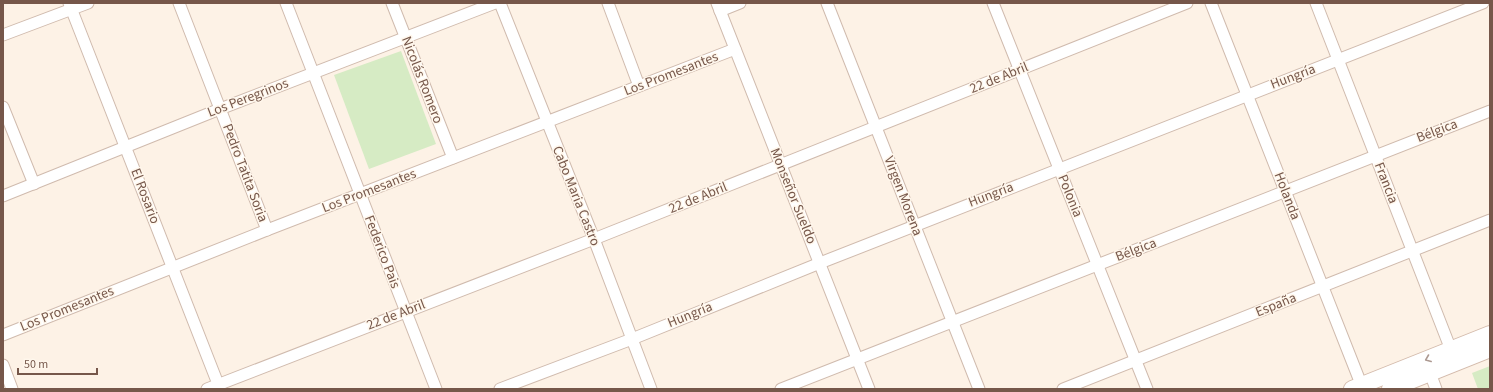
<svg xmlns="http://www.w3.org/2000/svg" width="1493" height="392" font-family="'Source Sans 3',sans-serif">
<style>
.green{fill:#d6ebc4}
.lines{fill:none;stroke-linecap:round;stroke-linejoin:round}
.street-casing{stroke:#d0bbae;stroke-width:13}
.secondary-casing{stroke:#d4bbac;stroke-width:18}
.street{stroke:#fff;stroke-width:11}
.secondary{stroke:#fff;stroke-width:16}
.oneway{stroke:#ad9a92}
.labels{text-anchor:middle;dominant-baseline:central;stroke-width:3;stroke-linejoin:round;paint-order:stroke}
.street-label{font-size:14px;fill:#76574a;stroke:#fff7ec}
</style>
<rect width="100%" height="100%" fill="#fdf2e6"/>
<g class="green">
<polygon points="401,51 436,144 369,169 334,75"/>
<polygon points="1490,366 1490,389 1478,389 1472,373"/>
</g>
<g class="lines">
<defs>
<g id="street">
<polyline points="69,3 220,389"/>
<polyline points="179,3 267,230"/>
<polyline points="286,3 436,389"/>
<polyline points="392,3 453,158"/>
<polyline points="500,3 594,239 651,389"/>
<polyline points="608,3 639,86"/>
<polyline points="717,3 869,389"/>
<polyline points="827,3 979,389"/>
<polyline points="993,3 1147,389"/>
<polyline points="1211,3 1363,389"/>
<polyline points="1316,3 1453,355"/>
<polyline points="720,11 740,3"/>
<polyline points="3,35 88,3"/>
<polyline points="3,107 34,184"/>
<polyline points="3,196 220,109 495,3"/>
<polyline points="3,335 267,230 735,49"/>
<polyline points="3,365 12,389"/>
<polyline points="1430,373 1436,389"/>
<polyline points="207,389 594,239 1187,3"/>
<polyline points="500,389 632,339 820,263 1483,3"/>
<polyline points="781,389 1490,111"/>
<polyline points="1063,389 1490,220"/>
</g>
<g id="secondary">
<polyline points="1352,389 1490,334"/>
<polyline points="1390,389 1490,349"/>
</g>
</defs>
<use href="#street" class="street-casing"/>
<use href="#secondary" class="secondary-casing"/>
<use href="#street" class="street"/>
<use href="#secondary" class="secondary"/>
</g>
<defs><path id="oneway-chevron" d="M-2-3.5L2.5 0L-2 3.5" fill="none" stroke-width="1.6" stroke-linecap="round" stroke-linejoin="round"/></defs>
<use class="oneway" href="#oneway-chevron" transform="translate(1428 359) rotate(158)"/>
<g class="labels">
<g class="street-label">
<text transform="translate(671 74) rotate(-21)">Los Promesantes</text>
<text transform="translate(1293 77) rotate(-21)">Hungría</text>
<text transform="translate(999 78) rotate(-22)">22 de Abril</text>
<text transform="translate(422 80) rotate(69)">Nicolás Romero</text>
<text transform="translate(248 98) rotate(-21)">Los Peregrinos</text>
<text transform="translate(1437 131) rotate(-21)">Bélgica</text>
<text transform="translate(245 173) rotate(69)">Pedro Tatita Soria</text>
<text transform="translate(1386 183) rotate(69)">Francia</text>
<text transform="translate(369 191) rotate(-21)">Los Promesantes</text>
<text transform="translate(991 195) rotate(-21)">Hungría</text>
<text transform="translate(145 196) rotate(69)">El Rosario</text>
<text transform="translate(576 196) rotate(68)">Cabo Maria Castro</text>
<text transform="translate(793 196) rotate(68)">Monseñor Sueldo</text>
<text transform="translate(903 196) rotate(69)">Virgen Morena</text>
<text transform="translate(1070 196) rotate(68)">Polonia</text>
<text transform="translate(1287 196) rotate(69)">Holanda</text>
<text transform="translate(698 198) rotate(-22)">22 de Abril</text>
<text transform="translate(1136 250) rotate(-21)">Bélgica</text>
<text transform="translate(382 252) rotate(69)">Federico Pais</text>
<text transform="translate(1276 305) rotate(-22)">España</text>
<text transform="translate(67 309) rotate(-22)">Los Promesantes</text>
<text transform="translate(396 315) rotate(-21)">22 de Abril</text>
<text transform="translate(690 315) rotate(-22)">Hungría</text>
</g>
</g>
<rect width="1493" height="392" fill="none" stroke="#76574a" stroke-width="8"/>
<path d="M18 368v6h79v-6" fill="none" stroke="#76574a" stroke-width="2"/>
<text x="24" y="368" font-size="12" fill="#76574a" stroke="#fff7ec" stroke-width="3" paint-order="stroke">50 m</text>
</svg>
